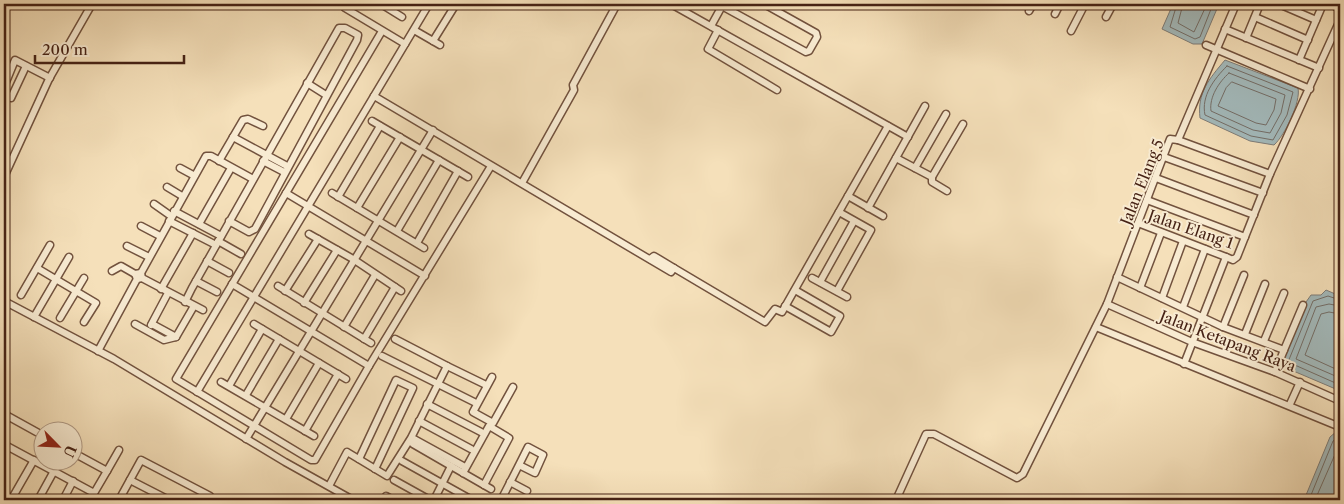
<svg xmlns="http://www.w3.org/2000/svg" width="1344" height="504" font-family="'Libre Caslon Text',serif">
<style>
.water{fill:#a3babc;stroke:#7e7d79}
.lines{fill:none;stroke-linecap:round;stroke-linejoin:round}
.shore{stroke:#746e68;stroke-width:1}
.minor-casing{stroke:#72523e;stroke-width:9}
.minor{stroke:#f8ebd2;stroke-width:6}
.labels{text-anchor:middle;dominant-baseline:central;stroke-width:4;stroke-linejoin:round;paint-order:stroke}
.street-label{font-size:15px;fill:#462215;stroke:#f8ebd2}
</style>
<rect width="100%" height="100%" fill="#f5e0ba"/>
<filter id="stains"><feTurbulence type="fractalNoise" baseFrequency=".004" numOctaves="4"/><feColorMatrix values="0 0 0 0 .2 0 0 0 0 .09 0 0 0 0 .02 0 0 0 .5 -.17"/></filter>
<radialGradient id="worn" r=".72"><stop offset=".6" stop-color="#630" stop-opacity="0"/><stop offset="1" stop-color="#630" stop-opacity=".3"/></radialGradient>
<g class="water">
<polygon points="1173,4 1219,4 1202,44 1193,44 1162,29"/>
<path d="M1225,60L1298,88C1301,102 1285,135 1274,145L1250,141L1200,118C1197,93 1209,79 1225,60Z"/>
<polygon points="1326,290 1340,296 1340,389 1338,390 1284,367 1282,363 1306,302 1311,295 1321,295"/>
<polygon points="1337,431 1340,432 1340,500 1304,500 1330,437"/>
</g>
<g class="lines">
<g class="shore">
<polyline points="1177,4 1170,27 1195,39 1200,37 1213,4"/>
<polyline points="1183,4 1178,23 1194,32 1207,4"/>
<path d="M1227,66L1293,92L1287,115L1273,140L1251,136L1205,115C1201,96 1214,79 1227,66Z"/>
<path d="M1229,73L1285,95L1281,113L1270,133L1253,130L1211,111C1209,97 1219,82 1229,73Z"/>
<polygon points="1232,82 1276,99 1274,110 1266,125 1256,123 1218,106 1226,88"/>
<polyline points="1340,300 1328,296 1313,301 1288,362 1340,385"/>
<polyline points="1340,306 1329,304 1316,307 1296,359 1340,378"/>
<polyline points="1340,314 1329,312 1321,314 1305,355 1340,371"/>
<polyline points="1309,500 1333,441 1340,437"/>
<polyline points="1315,500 1340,443"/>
</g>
<defs>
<g id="minor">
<polyline points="348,4 345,8 405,44"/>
<polyline points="381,4 402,17"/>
<polyline points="671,4 908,137"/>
<polyline points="1279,4 1316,20"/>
<polyline points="1331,4 1340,9"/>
<polyline points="1029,11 1033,4"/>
<polyline points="1055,14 1060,4"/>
<polyline points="1106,17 1113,4"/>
<polyline points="1255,17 1308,40"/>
<polyline points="711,26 722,6 806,52 809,51 817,37 816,33 764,4"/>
<polyline points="1225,29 1319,68"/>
<polyline points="414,30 440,45"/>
<polyline points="718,30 708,49 777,90"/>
<polyline points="382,31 176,379 311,460 315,460 369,366 491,166"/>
<polyline points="1071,31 1085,4"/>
<polyline points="1246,38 1260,4"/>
<polyline points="433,41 456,4"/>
<polyline points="1206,45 1310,89"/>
<polyline points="1299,60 1323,4"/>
<polyline points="6,82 15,60 50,78"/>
<polyline points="307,83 326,95"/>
<polyline points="374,96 671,272 674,268 765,322 775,309 782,312 848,196"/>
<polyline points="11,98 26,66"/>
<polyline points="372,121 468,177"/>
<polyline points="233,137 287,166"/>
<polyline points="1178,140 1236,4"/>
<polyline points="1164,157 1263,193"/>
<polyline points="896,158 932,177 932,182 947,191"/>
<polyline points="219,161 243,120 248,119 263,126"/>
<polyline points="263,161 284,172"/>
<polyline points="180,168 193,175"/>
<polyline points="915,168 946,114"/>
<polyline points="4,177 49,79 92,4"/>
<polyline points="932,177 963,124"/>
<polyline points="1156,178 1254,215"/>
<polyline points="522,183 574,90 573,85 617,4"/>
<polyline points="167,187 182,196"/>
<polyline points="286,193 425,276"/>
<polyline points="332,193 424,248"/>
<polyline points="338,197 380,126"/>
<polyline points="1147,200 1245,237"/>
<polyline points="154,204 171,216"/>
<polyline points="357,208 400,137"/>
<polyline points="868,208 925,106"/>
<polyline points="174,211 221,236"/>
<polyline points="883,216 848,196 888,126"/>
<polyline points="169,221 216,245"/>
<polyline points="1138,223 1226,257 1233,260 1237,257 1270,174 1340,20"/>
<polyline points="199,224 231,168"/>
<polyline points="141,226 160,236"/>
<polyline points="397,231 439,160"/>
<polyline points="309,234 353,259 401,291"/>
<polyline points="218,241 241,254"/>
<polyline points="417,243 458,171"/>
<polyline points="127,246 149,257"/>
<polyline points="650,259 654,256 674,268"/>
<polyline points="207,261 229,273"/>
<polyline points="37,268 96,303 84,322"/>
<polyline points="112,271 121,266 135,274"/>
<polyline points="141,273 206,156 211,156 253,179"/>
<polyline points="1117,277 1223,327 1284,350 1275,372"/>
<polyline points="142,278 141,273 135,274 137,279 142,278 203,310"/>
<polyline points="812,278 847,297"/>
<polyline points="196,281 217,292"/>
<polyline points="820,282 854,221"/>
<polyline points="232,284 369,366"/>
<polyline points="278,286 371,343"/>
<polyline points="1140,288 1161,233"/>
<polyline points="161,289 193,233"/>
<polyline points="285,291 318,239"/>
<polyline points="837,291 871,230 839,212"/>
<polyline points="21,295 50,245"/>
<polyline points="1162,298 1183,241"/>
<polyline points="4,301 114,359 285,462 353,500"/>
<polyline points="185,302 192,288 339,28 345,28 358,35 357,40 255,229 249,232 229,221"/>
<polyline points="304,303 337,250"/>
<polyline points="1107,304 1192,342 1275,372 1340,401"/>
<polyline points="785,306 831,332 840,316 795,290"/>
<polyline points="1183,307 1205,249"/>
<polyline points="34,317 69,257"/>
<polyline points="60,318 84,278"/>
<polyline points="135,324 164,340 176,337 152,324"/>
<polyline points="254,324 346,379"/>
<polyline points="151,325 168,293"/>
<polyline points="344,327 375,275"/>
<polyline points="1096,327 1340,427"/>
<polyline points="1223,327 1244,275"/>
<polyline points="1245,334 1265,284"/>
<polyline points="176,337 194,306"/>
<polyline points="364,339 395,287"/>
<polyline points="1264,341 1284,293"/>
<polyline points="1284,350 1303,305"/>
<polyline points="98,351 137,279"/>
<polyline points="382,356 474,402"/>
<polyline points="1184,364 1226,257"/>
<polyline points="447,366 484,384"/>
<polyline points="492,377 473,412 493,423 513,387"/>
<polyline points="221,382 314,436"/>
<polyline points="229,386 262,329"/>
<polyline points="197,392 429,4"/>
<polyline points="246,395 279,339"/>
<polyline points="427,404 481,432"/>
<polyline points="1290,404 1300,382"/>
<polyline points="4,414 42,435"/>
<polyline points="286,419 319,363"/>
<polyline points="419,421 471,449"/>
<polyline points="305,431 338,374"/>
<polyline points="412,438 463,466"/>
<polyline points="246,439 433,130"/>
<polyline points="413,444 451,466 434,500"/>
<polyline points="5,445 94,493"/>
<polyline points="72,452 107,471 90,500"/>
<polyline points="359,459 396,380 413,388 375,469"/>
<polyline points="402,461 472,500"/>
<polyline points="451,466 491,489"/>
<polyline points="107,471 119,450"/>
<polyline points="463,473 489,426 509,438 484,485"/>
<polyline points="130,480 169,500"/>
<polyline points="394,480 430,500"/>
<polyline points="510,482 527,491"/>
<polyline points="329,486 347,452 387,476 411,438 447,366 395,339"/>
<polyline points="386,496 393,500"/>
<polyline points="11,500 34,460"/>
<polyline points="38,500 54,471"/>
<polyline points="63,500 73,481"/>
<polyline points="119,500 141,460 210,496 211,500"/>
<path d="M501,500C510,483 519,465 528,447L543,455L535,473L519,465"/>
<polyline points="896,500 926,434 934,434 1017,478 1023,474 1107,304 1170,139 1178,140 1270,174"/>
</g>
</defs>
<use href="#minor" class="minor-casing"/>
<use href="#minor" class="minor"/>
</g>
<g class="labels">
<g class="street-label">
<text transform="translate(1142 182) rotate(-68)">Jalan Elang 5</text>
<text transform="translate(1191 229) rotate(19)">Jalan Elang 1</text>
<text transform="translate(1228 341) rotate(21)">Jalan Ketapang Raya</text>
</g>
</g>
<rect width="1344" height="504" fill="none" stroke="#f5e0ba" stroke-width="20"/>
<rect x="5" y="5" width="1334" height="494" fill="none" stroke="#462215" stroke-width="2.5"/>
<rect x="10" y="10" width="1324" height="484" fill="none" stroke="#462215"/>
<g transform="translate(58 446) rotate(114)"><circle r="24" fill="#f8ebd2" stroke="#b19b86"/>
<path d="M0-4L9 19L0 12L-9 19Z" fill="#8f2418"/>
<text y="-8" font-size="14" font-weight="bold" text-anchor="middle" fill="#462215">U</text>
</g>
<path d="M35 55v8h149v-8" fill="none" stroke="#462215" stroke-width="2.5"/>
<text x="42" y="55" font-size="15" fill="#462215" stroke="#f8ebd2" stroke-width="4" paint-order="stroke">200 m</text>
<rect width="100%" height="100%" filter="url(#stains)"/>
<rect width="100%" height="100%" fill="url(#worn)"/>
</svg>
